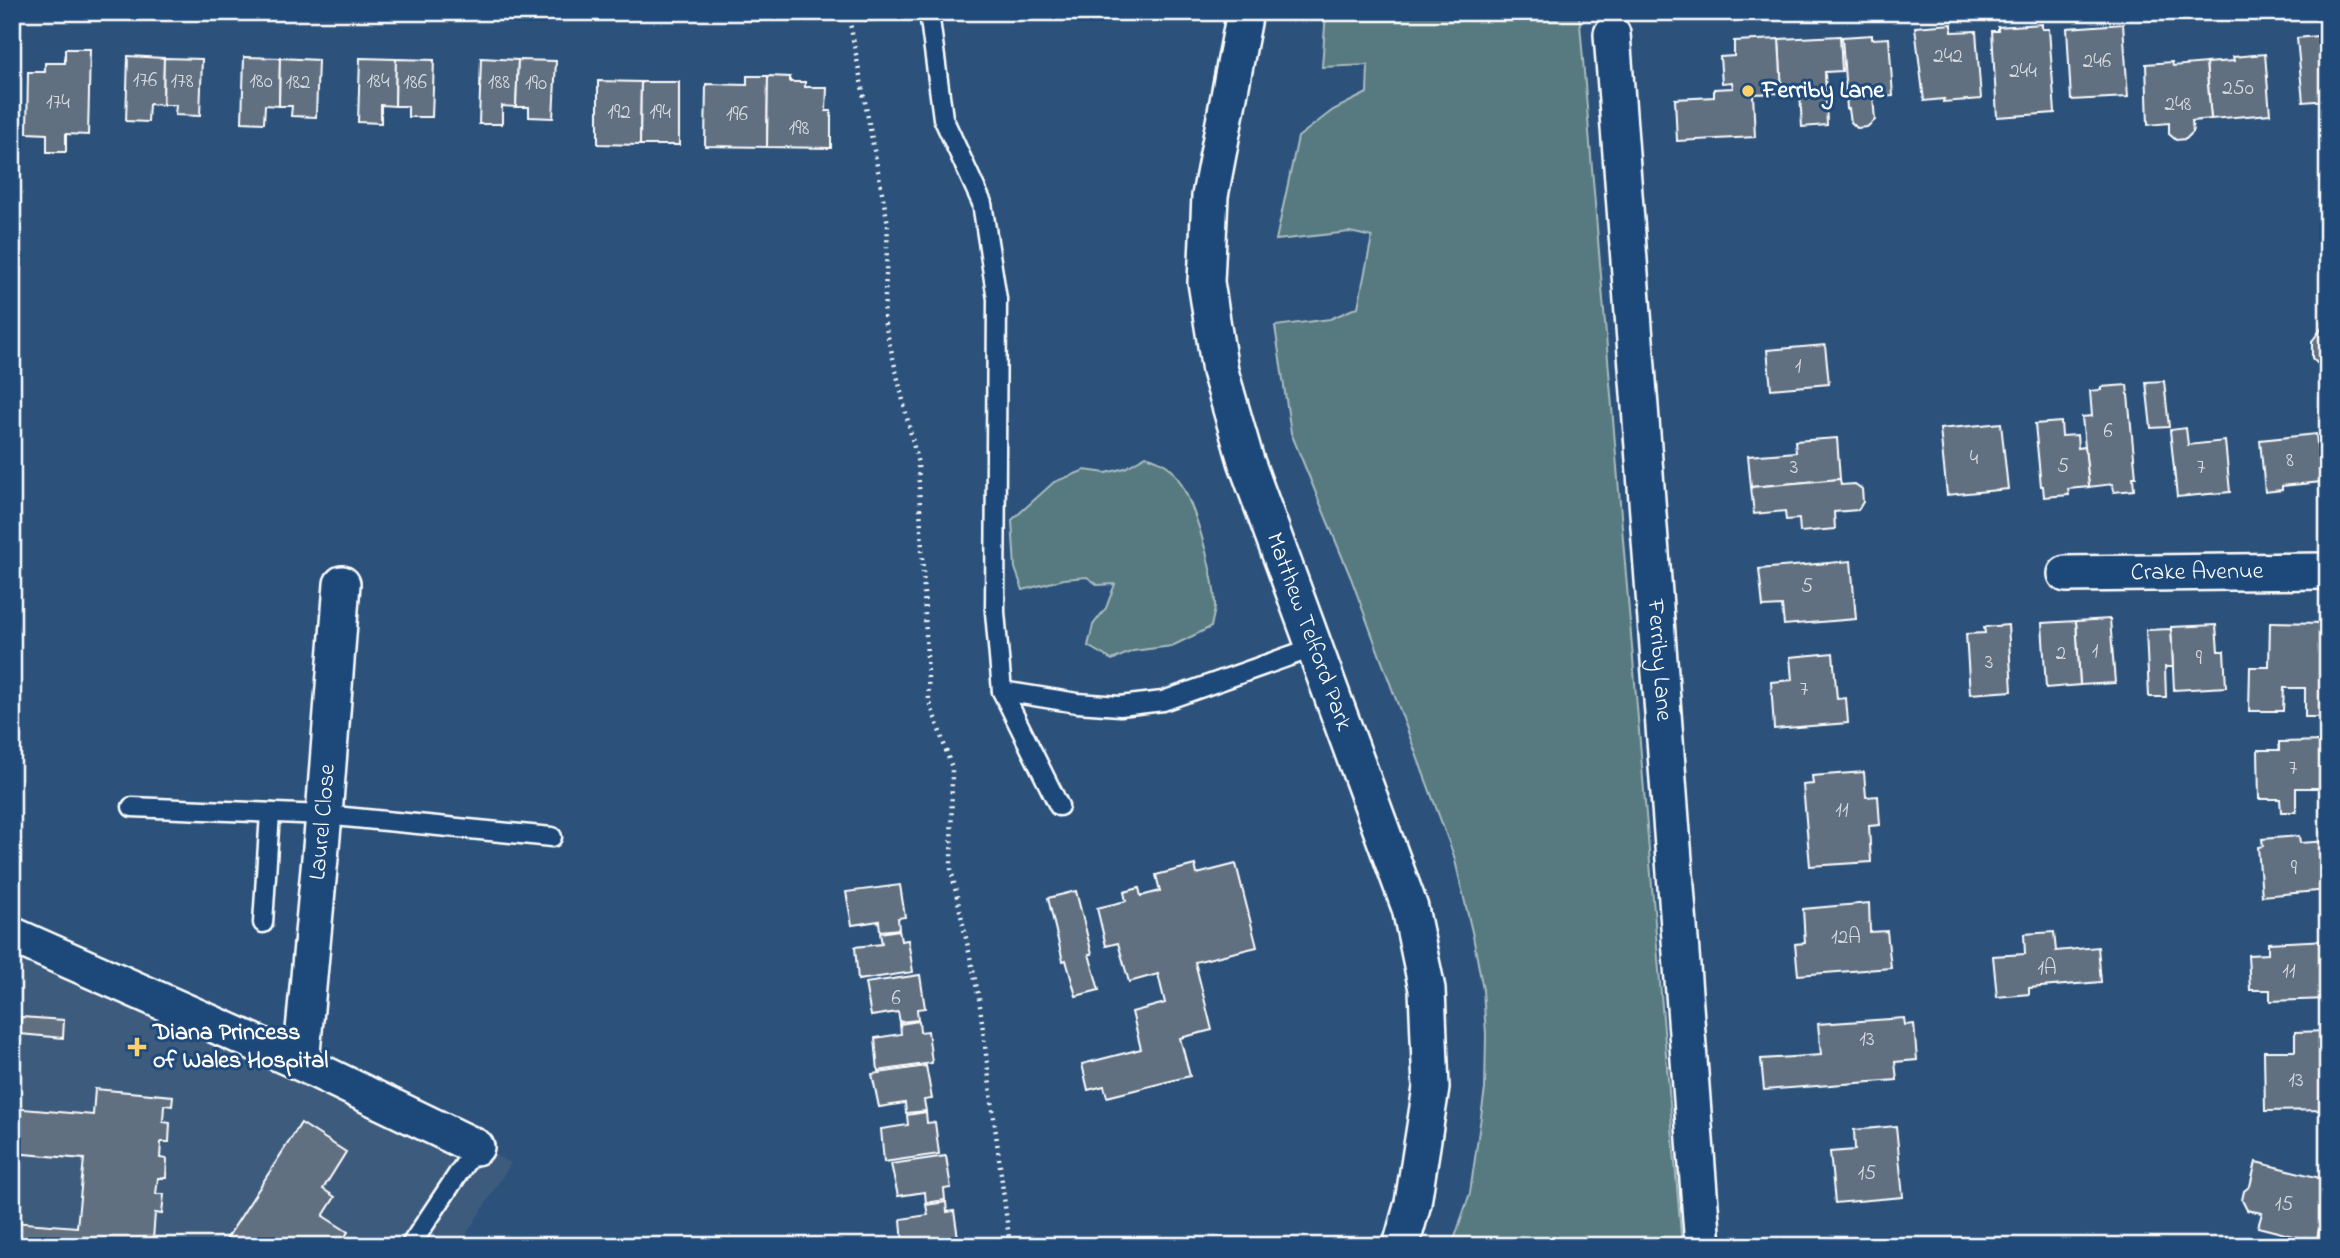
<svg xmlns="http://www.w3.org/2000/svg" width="2340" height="1258" font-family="'Indie Flower',sans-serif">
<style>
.built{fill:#3c5b7d}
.green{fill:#577a7f;stroke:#abbcbf;stroke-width:2}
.building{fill:#617081;stroke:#fff;stroke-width:2}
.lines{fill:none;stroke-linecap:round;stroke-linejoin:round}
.service-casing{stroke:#fff;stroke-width:23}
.minor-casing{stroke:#fff;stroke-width:40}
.path{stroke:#fff;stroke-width:4.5;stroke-dasharray:2 5;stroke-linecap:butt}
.service{stroke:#1f4a7a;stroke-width:18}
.minor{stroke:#1f4a7a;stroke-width:35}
.poi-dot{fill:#ffd166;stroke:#1f4a7a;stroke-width:2.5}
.labels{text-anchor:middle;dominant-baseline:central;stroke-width:6;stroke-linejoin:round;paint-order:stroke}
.number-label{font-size:21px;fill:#d8dbe0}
.poi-label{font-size:24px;font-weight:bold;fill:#fff;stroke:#1f4a7a;text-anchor:start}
.street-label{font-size:24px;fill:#fff;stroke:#1f4a7a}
</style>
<rect width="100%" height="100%" fill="#2c527b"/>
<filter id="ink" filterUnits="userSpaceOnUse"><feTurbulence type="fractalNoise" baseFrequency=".0143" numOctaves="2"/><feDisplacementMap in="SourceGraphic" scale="14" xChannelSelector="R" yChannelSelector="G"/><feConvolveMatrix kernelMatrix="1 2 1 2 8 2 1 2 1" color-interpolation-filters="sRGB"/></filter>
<g filter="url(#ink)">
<polygon class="built" points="12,930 511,1163 459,1246 12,1246"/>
<g class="green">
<polygon points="1326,12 1579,12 1682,1246 1452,1246 1470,1193 1485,1089 1486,1034 1483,990 1473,936 1454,856 1351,578 1291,433 1275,326 1330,319 1358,307 1372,237 1350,232 1276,240 1298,137 1333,110 1367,93 1368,65 1322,67"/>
<path d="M1146,456C1152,458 1160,461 1166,465C1190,480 1216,577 1215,606C1215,612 1212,620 1211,627L1172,646L1133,651L1112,660L1088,646L1093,625L1106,608L1115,584L1098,585L1087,577L1064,579L1023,590L1015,568L1012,520L1054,482L1085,470L1106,473L1125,468Z"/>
</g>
<g class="building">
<polygon points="865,12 893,12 893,19 866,21"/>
<polygon points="1952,24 1952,32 1976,31 1981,99 1943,102 1944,99 1924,101 1915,27"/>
<polygon points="2042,24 2042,29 2049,29 2055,113 1997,117 1992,31 1998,31 1998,27"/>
<polygon points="2123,24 2128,97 2071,100 2067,28"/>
<polygon points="1872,35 1872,39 1889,38 1893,96 1873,97 1875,120 1867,127 1857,128 1851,122 1849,109 1847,109 1842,37"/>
<polygon points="2328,35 2328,100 2303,102 2297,38"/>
<polygon points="1840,36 1842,71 1825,72 1827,125 1802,127 1800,92 1782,93 1779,39"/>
<polygon points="1779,39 1782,93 1753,94 1755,137 1677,141 1675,99 1714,97 1714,89 1733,88 1732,82 1722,83 1720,57 1734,56 1734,41"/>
<polygon points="65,49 90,49 88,135 66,134 66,152 47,152 47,134 27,133 28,72 45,72 45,63 65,63"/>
<polygon points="2265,54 2270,114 2211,119 2206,63 2234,61 2233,57"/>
<polygon points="128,56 164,58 163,105 149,104 148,122 126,121"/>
<polygon points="244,57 280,58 279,106 265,105 264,123 242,122"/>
<polygon points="164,58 202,59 200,116 175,115 176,105 163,105"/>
<polygon points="280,58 318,60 316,117 291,116 292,106 279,106"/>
<polygon points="360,58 396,59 395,106 381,105 381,123 358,122"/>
<polygon points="481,58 518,60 516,107 502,106 502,124 479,124"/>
<polygon points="396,59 434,60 432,117 408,117 408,106 395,106"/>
<polygon points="518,60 556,61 553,118 529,117 529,107 516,107"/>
<polygon points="2172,62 2173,66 2206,63 2211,119 2192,121 2193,132 2186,139 2176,140 2169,134 2169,123 2148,125 2146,64"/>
<polygon points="747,76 768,76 767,147 705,146 706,84 747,85"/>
<polygon points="768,76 790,77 790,82 805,82 805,87 827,87 826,111 831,111 831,148 767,147"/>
<polygon points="598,81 641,82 640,145 598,144"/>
<polygon points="641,82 679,82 679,145 640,145"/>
<polygon points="2328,320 2328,363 2317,363 2312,358 2312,341"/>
<polygon points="1825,345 1829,384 1771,389 1767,350"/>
<polygon points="2164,381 2169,427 2151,428 2146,382"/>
<polygon points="2127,385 2136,477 2133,477 2134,490 2114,492 2113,484 2089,487 2082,417 2092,416 2090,391 2101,390 2101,387"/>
<polygon points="2061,422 2062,436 2077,435 2078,448 2085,447 2089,487 2068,489 2069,495 2044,497 2043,486 2041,486 2035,424"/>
<polygon points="2001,423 2008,489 1947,495 1940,429"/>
<polygon points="2186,428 2188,445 2225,441 2230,492 2177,497 2170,430"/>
<polygon points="2316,434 2321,482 2282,486 2282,490 2265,492 2260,440"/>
<polygon points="1837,438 1840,479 1751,487 1748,456 1796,452 1795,441"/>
<polygon points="1840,479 1841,485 1855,484 1862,489 1863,502 1858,510 1834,512 1835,529 1800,532 1799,519 1786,520 1785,511 1754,514 1751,487"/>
<polygon points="1851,561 1856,619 1784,625 1782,606 1763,607 1759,569"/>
<polygon points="2110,619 2115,683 2080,685 2076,621"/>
<polygon points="2076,621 2080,685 2046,688 2042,623"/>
<polygon points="2270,622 2328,623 2328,717 2305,717 2305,688 2284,688 2283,711 2249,711 2250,667 2269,667"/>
<polygon points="2008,625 2012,691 1970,694 1966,634 1985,633 1984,627"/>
<polygon points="2216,625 2218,651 2224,651 2226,687 2174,690 2171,627"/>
<polygon points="2171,629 2173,667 2165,667 2166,697 2149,697 2146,630"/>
<polygon points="1833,653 1837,699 1846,698 1848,723 1774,729 1771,682 1792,680 1790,657"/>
<polygon points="2328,741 2328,788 2296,788 2296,812 2281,812 2280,799 2259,799 2258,750 2279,750 2279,742"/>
<polygon points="1864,772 1866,797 1878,796 1880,825 1869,826 1871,862 1810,866 1803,785 1813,784 1812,776"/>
<polygon points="2299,836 2300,843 2328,841 2328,890 2262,896 2258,847 2263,846 2262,839"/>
<polygon points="1236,864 1257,947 1195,962 1212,1030 1180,1038 1190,1076 1107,1097 1104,1086 1088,1090 1082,1064 1141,1049 1132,1012 1165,1003 1158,974 1129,982 1118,943 1106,946 1097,908 1126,901 1124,892 1139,888 1141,896 1160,891 1156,875 1195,865 1197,874"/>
<polygon points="900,885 905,917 898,918 899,929 880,931 879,921 852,925 846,892"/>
<polygon points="1076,891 1092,954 1089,954 1099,990 1076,996 1066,960 1063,961 1048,898"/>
<polygon points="1869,903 1870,932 1887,931 1891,968 1798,975 1795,944 1805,943 1803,909"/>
<polygon points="899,930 901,941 908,940 913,972 858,980 855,947 882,944 880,933"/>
<polygon points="2054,932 2056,951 2098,947 2101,982 2029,988 2029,994 1997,997 1993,956 2025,954 2024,934"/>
<polygon points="2328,940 2328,999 2270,1001 2270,990 2250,990 2248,955 2268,954 2268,943"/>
<polygon points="920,975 925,1008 917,1009 918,1020 900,1022 898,1012 871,1016 865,983"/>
<polygon points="21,1017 64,1020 63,1038 20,1034"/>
<polygon points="1904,1018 1905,1025 1914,1024 1917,1060 1895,1062 1897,1080 1764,1090 1761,1059 1821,1055 1818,1024"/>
<polygon points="919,1021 920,1032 928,1031 932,1063 878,1071 875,1038 901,1034 900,1024"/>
<polygon points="2328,1031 2328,1110 2265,1111 2264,1051 2295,1051 2295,1032"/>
<polygon points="926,1066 932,1099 924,1100 926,1111 906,1113 905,1103 879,1107 872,1074"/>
<polygon points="95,1089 173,1096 172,1106 164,1105 163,1122 170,1123 169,1142 161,1142 160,1158 167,1159 166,1178 158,1178 156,1194 164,1194 162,1214 155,1213 153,1239 148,1239 148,1246 12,1246 12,1222 77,1227 84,1159 12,1153 12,1108 93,1115"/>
<polygon points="926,1112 927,1123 935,1122 939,1154 884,1162 881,1129 908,1125 907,1115"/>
<polygon points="301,1123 346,1152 323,1189 335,1197 323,1216 348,1232 339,1246 222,1246"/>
<polygon points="1896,1126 1903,1197 1835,1203 1830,1152 1855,1150 1854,1130"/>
<polygon points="946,1156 951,1188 944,1189 945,1200 926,1203 925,1192 898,1196 891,1164"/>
<polygon points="2256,1162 2328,1180 2328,1192 2316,1242 2258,1227 2262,1213 2247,1210 2242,1200 2244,1191 2250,1186"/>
<polygon points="946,1202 947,1212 954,1211 959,1244 903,1246 901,1219 928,1215 926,1205"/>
</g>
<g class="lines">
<defs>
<g id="service">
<polyline points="929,12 943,118 982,203 997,299 995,612 1002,691 1059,806"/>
<polyline points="1002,691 1077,703 1120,706 1163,701 1315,647"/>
<polyline points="132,807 324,815 552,837"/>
<polyline points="263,923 270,813"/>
<polyline points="410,1246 476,1147"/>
</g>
<g id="minor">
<path id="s1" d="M1245,12L1210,196L1206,282L1220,371L1246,461L1410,908L1427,989L1431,1088L1413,1203L1401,1246"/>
<path id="s2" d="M1612,34L1703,1246"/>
<path id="s3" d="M2066,574L2328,571"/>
<polyline points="12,935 301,1063 476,1147"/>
<path id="s4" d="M301,1063L324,815L342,584"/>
</g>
</defs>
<use href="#service" class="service-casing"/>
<use href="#minor" class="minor-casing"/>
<polyline class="path" points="848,12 888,224 884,320 918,464 929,700 952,768 951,869 979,998 1010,1246"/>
<use href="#service" class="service"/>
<use href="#minor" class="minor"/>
</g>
</g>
<g class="poi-dot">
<circle cx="1748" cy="91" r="7"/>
<path d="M133.5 1036.5h7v7h7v7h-7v7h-7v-7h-7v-7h7z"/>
</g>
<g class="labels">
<g class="number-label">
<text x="1948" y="57">242</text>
<text x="2097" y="62">246</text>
<text x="2023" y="72">244</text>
<text x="145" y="81">176</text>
<text x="182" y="82">178</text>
<text x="261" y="82">180</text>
<text x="378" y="82">184</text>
<text x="298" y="83">182</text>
<text x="415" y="83">186</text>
<text x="499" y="83">188</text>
<text x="536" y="84">190</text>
<text x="2238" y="89">250</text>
<text x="58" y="103">174</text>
<text x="2178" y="105">248</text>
<text x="619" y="113">192</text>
<text x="660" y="113">194</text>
<text x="737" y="115">196</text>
<text x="799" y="129">198</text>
<text x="1798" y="367">1</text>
<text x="2108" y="432">6</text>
<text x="1974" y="459">4</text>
<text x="2290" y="461">8</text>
<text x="2063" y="467">5</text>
<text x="1794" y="468">3</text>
<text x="2201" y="468">7</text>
<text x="1807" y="587">5</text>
<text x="2095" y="652">1</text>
<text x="2061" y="654">2</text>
<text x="2199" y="659">9</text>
<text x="1989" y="663">3</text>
<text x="1804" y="690">7</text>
<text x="2293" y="769">7</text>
<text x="1842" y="811">11</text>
<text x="2294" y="869">9</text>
<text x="1846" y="938">12A</text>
<text x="2047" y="969">1A</text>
<text x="2289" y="972">11</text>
<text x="896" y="999">6</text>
<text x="1867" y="1040">13</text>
<text x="2296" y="1081">13</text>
<text x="1867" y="1174">15</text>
<text x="2284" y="1205">15</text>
</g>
<g class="poi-label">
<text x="1762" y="91">Ferriby Lane</text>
<text x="153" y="1033">Diana Princess<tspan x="153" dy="28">of Wales Hospital</tspan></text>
</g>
<g class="street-label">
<text stroke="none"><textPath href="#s3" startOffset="131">Crake Avenue</textPath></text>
<text stroke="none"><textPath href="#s1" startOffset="639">Matthew Telford Park</textPath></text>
<text stroke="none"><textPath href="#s2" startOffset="628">Ferriby Lane</textPath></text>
<text stroke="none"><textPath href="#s4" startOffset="242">Laurel Close</textPath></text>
</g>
</g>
<rect width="2340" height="1258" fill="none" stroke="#1f4a7a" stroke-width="42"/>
<rect x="21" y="21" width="2298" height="1216" fill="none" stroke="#fff" stroke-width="2.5" filter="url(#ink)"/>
</svg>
